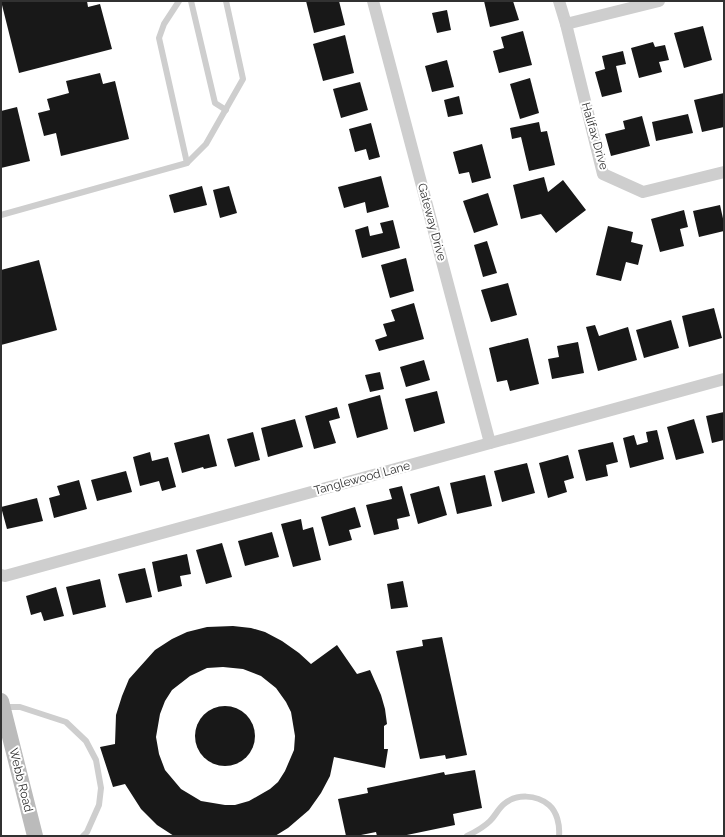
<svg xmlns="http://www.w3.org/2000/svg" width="725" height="837" font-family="Raleway,sans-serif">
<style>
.building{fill:#181818;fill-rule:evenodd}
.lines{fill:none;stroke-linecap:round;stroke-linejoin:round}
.lane{stroke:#cecece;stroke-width:6}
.street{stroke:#cecece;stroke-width:12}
.secondary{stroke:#bbb;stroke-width:16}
.labels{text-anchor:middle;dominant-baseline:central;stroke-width:4;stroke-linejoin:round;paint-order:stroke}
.street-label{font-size:12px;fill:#313131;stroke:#fff}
</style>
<rect width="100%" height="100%" fill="#fff"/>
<g class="building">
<polygon points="1,1 87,1 88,7 100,4 112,49 19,73"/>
<polygon points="306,1 339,1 345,25 314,33"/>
<polygon points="484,1 513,1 519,20 490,27"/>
<polygon points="447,10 451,30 437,33 432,13"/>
<polygon points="703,26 712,60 684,68 674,33"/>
<polygon points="523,31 532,65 499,73 493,51 504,48 501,37"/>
<polygon points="345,35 354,73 323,81 313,44"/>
<polygon points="653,42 655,47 665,45 669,60 659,62 662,72 639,78 631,48"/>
<polygon points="623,51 626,64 616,66 622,92 602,97 595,72 605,69 602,56"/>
<polygon points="447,60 454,87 432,92 425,66"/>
<polygon points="100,73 103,84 115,81 129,139 61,156 56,133 44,136 38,113 50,110 47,99 69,93 66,81"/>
<polygon points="530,78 539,113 520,119 510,84"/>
<polygon points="360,82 368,110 341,118 333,89"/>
<polygon points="724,93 724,127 702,132 694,100"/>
<polygon points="459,96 463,114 448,117 444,100"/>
<polygon points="17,107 30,161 1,168 1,111"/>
<polygon points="688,114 693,133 656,141 652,122"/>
<polygon points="642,116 650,146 611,156 605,134 625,129 623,121"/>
<polygon points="539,122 541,132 547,131 555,165 529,171 521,137 512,139 510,128"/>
<polygon points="371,123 380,157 369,160 366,149 355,152 349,129"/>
<polygon points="482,144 491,178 472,183 469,172 459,174 453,152"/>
<polygon points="381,176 389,207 367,213 365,202 344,208 338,187"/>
<polygon points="544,177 548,192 563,180 586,210 556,233 541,214 521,219 513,185"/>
<polygon points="202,186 207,205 174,213 169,195"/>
<polygon points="229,186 237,213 220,218 213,190"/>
<polygon points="488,193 498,225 474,233 463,201"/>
<polygon points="720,205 724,223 724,231 699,237 693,211"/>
<polygon points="684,210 688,227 680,229 684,246 660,252 651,219"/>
<polygon points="393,220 400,248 362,258 355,230 368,226 370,236 383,233 380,223"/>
<polygon points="608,226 633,232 631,242 643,245 638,265 626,262 621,281 596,275"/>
<polygon points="487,241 497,273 483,277 474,245"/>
<polygon points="406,258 414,291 390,298 381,265"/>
<polygon points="39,260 57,330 1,345 1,270"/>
<polygon points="508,283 517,315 491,322 481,290"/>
<polygon points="414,303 424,339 379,351 375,340 387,336 383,324 395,321 391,310"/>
<polygon points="714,308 722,338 689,347 682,316"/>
<polygon points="671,320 679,348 644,358 636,330"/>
<polygon points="595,325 599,336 628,327 637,360 598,371 586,327"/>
<polygon points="528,338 539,384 510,391 507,380 497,382 489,348"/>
<polygon points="578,342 584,373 552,379 548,359 559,357 557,346"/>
<polygon points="424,360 430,380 406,387 400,367"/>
<polygon points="380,372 384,389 370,392 365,375"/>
<polygon points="437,391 445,423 414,432 405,399"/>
<polygon points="380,395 388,429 357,438 348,404"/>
<polygon points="337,407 340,418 329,421 336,443 314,449 305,416"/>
<polygon points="724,412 724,440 712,443 706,416"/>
<polygon points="295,419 303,447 268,457 261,428"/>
<polygon points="694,419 704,453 676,460 667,427"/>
<polygon points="657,430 664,459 630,468 623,438 634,435 637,445 648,442 646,432"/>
<polygon points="253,432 260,460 235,467 227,439"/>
<polygon points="209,434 217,466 204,469 203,467 182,473 174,443"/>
<polygon points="613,442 618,462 606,465 608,476 586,481 578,450"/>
<polygon points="150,452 152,461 168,457 176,487 162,491 159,481 140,486 133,457"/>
<polygon points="568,455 574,478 564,481 567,492 548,498 539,463"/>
<polygon points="527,463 535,493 502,502 494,471"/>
<polygon points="126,471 132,492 97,501 91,480"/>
<polygon points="485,475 492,506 457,514 450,483"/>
<polygon points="79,480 87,509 54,518 49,498 60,495 57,486"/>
<polygon points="402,486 410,516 397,519 399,529 374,535 366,505 392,499 389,489"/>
<polygon points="439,486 447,515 418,524 410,494"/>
<polygon points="37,498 43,521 7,529 1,507"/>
<polygon points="355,507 361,527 349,530 352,540 329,546 321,517"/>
<polygon points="301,519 303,530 313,527 321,560 293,567 281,524"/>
<polygon points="272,532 279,557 245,566 238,541"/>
<polygon points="222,543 232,577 206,584 196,550"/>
<polygon points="187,554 191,574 180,576 182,586 158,592 152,562"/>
<polygon points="145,568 152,597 126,603 118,574"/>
<polygon points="100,579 106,607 73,615 66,587"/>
<polygon points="403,581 408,607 391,609 387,584"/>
<polygon points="56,587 64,616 44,621 41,612 31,615 26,596"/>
<path d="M233,626L251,628L265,632L282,641L299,653L311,664L337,645L357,674L370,670L381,695L385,709L387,724L384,726V749H388L385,768L334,757L330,776L321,793L309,810L288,828L275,836H174L157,825L141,809L125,784L113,787L100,747L115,744L116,715L122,696L129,679L155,650L172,639L187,632L207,627ZM223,667L243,669L261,676L276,688L286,702L291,712L295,736L294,750L285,771L278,782L270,789L249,801L235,805H225L201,801L181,789L165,770L159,754L156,737L160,714L165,701L172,690L190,676L207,668Z"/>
<polygon points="442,637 467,755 446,759 445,755 420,759 396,651 423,646 422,640"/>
<circle cx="225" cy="736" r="30"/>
<polygon points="475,770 482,808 453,814 455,825 402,836 377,836 376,832 356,836 346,836 338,799 368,793 367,788 444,772 445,775"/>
</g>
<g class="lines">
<g class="lane">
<polyline points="179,1 164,24 159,38 187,163"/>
<polyline points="191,1 215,103 226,110"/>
<polyline points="1,215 187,163 206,144 243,79 226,1"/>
<polyline points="3,707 20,707 66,722 86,741 96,760 101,788 99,805 87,832 83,836"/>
<path d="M467,836C475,832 483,828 490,821C495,816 498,809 504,804C516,794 536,794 549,805C557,812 560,825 559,836"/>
</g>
<g class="street">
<polyline points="373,1 490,443"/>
<polyline points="559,1 566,24 603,174 643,192 724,172"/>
<polyline points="566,24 659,1"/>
<polyline points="1,575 5,576 724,379"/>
</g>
<polyline class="secondary" points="1,701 35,836"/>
</g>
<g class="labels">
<g class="street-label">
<text transform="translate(595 136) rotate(74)">Halifax Drive</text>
<text transform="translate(432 222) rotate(75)">Gateway Drive</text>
<text transform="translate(362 478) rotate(-15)">Tanglewood Lane</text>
<text transform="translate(21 780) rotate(76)">Webb Road</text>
</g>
</g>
<rect width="725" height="837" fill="none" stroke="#313131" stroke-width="4"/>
</svg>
